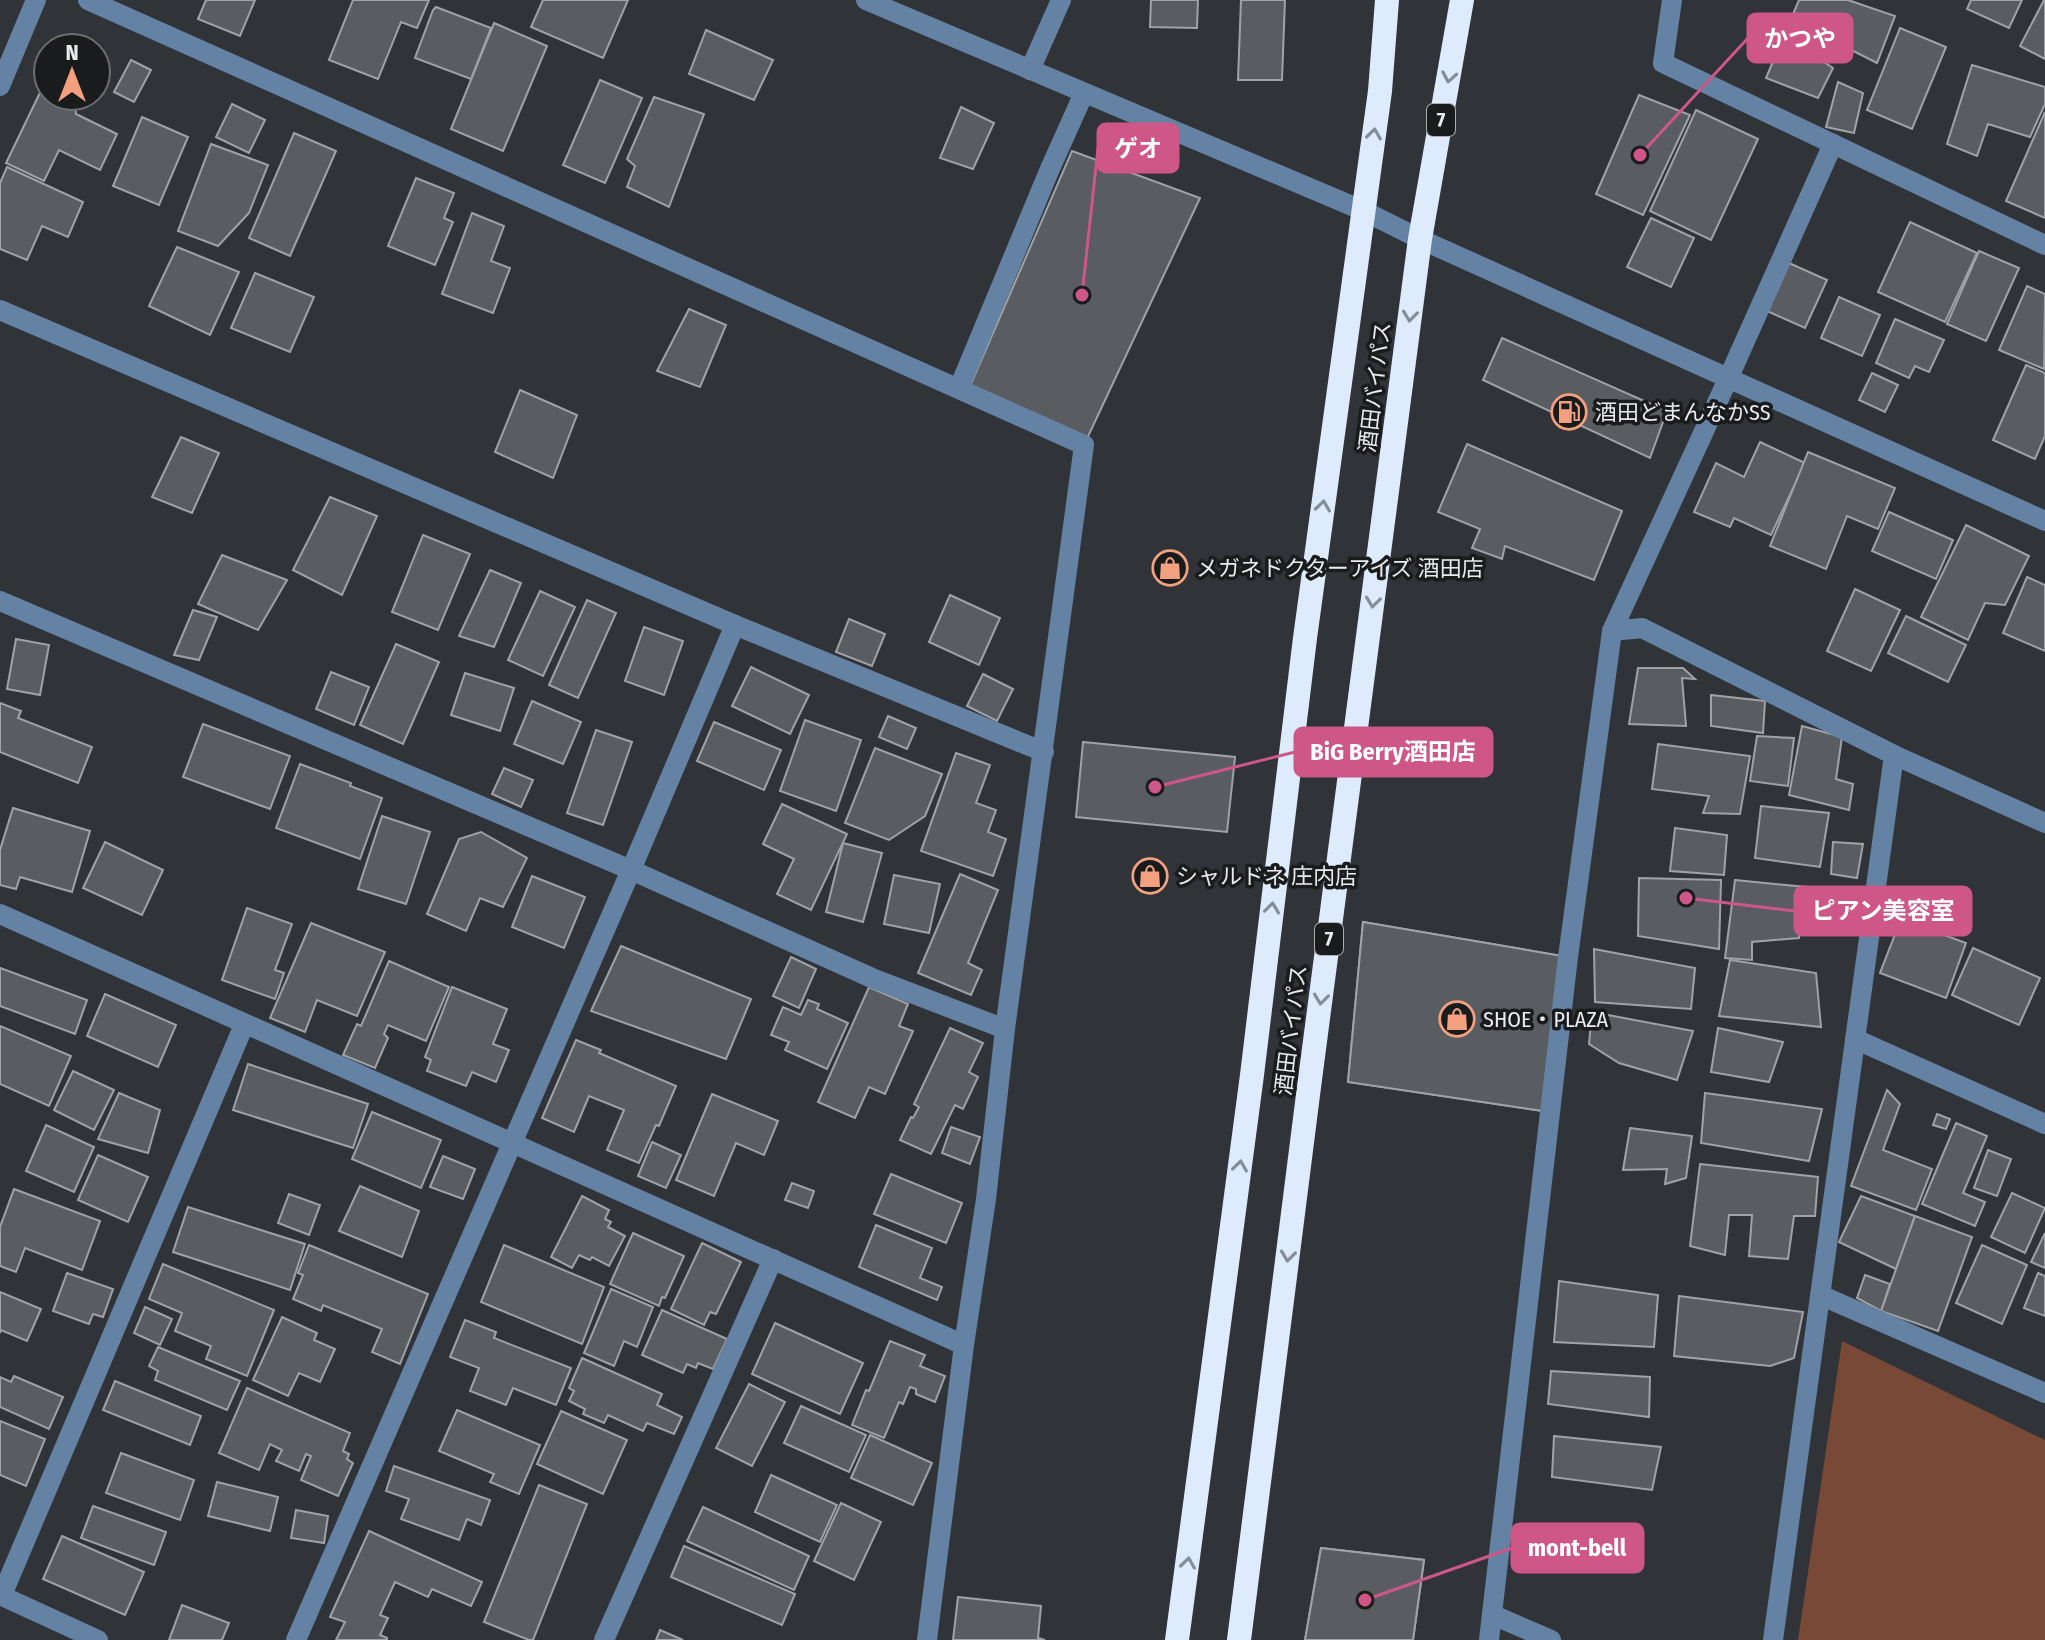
<svg xmlns="http://www.w3.org/2000/svg" width="2045" height="1640" font-family="'Fira Sans Condensed','Noto Sans JP',sans-serif">
<style>
.green{fill:#784936}
.building{fill:#595d61;stroke:#9fa3a7;stroke-width:2}
.lines{fill:none;stroke-linecap:round;stroke-linejoin:round}
.minor{stroke:#6482a4;stroke-width:20}
.highway{stroke:#ddebfc;stroke-width:24}
.oneway{stroke:#858d98}
.labels{text-anchor:middle;dominant-baseline:central;stroke-width:7;stroke-linejoin:round;paint-order:stroke}
.shield{fill:#191b1d;stroke:#abadaf;stroke-width:2}
.shield-label{font-size:20px;font-weight:bold;fill:#e9ebee}
.street-label{font-size:22px;fill:#e9ebee;stroke:#191b1d}
.poi-label{font-size:22px;fill:#e9ebee;stroke:#191b1d;text-anchor:start}
.leader{fill:none;stroke:#ce5787;stroke-width:3}
.callout-dot{fill:#ce5787;stroke:#191b1d;stroke-width:3}
.callout{fill:#ce5787;stroke:#ce5787;stroke-width:3}
.callout-label{font-size:24px;text-anchor:middle;font-weight:bold;fill:#fff}
</style>
<rect width="100%" height="100%" fill="#303337"/>
<polygon class="green" points="1842,1341 2045,1440 2045,1640 1798,1640"/>
<g class="building">
<polygon points="206,0 255,0 240,36 198,19"/>
<polygon points="353,0 429,0 417,28 401,22 378,79 329,60"/>
<polygon points="543,0 628,0 603,58 531,27"/>
<polygon points="1151,0 1198,0 1197,28 1150,27"/>
<polygon points="1241,0 1285,0 1282,80 1238,80"/>
<polygon points="1799,0 1848,0 1895,16 1877,63 1834,41 1821,60 1833,68 1818,98 1766,78"/>
<polygon points="1971,0 2022,0 2009,28 1967,9"/>
<polygon points="2044,0 2045,0 2045,59 2020,46"/>
<polygon points="436,7 491,28 471,79 415,58 433,10"/>
<polygon points="494,23 547,46 503,151 451,129"/>
<polygon points="1900,28 1946,47 1912,129 1867,110"/>
<polygon points="706,30 773,60 754,100 689,74"/>
<polygon points="131,60 151,70 134,102 114,92"/>
<polygon points="1972,65 2045,87 2045,104 2030,137 1988,124 1977,156 1947,144"/>
<polygon points="48,76 48,96 76,96 74,100 76,114 117,134 100,170 59,150 44,181 6,163"/>
<polygon points="600,80 642,98 605,183 563,165"/>
<polygon points="1838,82 1863,93 1854,133 1826,127"/>
<polygon points="1639,95 1690,115 1643,215 1596,194"/>
<polygon points="654,97 704,114 669,207 627,187 635,166 627,159"/>
<polygon points="232,104 265,120 249,153 216,137"/>
<polygon points="961,107 994,123 973,169 940,158"/>
<polygon points="1696,110 1758,139 1711,240 1650,211"/>
<polygon points="2045,112 2045,218 2006,201"/>
<polygon points="142,117 188,137 159,205 113,186"/>
<polygon points="294,133 336,151 290,256 249,238"/>
<polygon points="211,144 268,165 249,213 218,246 178,231"/>
<polygon points="1072,151 1200,198 1084,445 967,393"/>
<polygon points="7,167 83,202 68,237 42,226 27,260 0,249 0,183"/>
<polygon points="416,178 454,193 444,218 453,222 435,265 388,246"/>
<polygon points="472,213 504,226 491,261 510,268 493,313 442,294"/>
<polygon points="1651,218 1694,238 1671,287 1627,267"/>
<polygon points="1910,222 1977,253 1945,322 1878,292"/>
<polygon points="177,247 239,272 210,335 149,306"/>
<polygon points="1979,251 2019,268 1986,341 1947,324"/>
<polygon points="1789,263 1827,280 1805,328 1767,311"/>
<polygon points="255,273 314,297 290,352 231,328"/>
<polygon points="2027,286 2045,294 2044,369 1999,350"/>
<polygon points="1839,297 1880,315 1862,356 1821,338"/>
<polygon points="689,309 726,325 700,387 657,371"/>
<polygon points="1895,319 1944,340 1929,372 1915,366 1909,378 1876,363"/>
<polygon points="1502,338 1667,411 1650,458 1483,380"/>
<polygon points="2026,365 2045,373 2045,436 2035,459 1993,440"/>
<polygon points="1872,373 1898,385 1885,412 1859,400"/>
<polygon points="520,390 577,415 553,478 495,452"/>
<polygon points="181,437 219,453 192,513 152,497"/>
<polygon points="1760,442 1805,463 1771,535 1734,518 1730,527 1694,512 1716,463 1744,477"/>
<polygon points="1467,444 1622,511 1594,580 1505,546 1502,559 1472,548 1480,529 1438,512"/>
<polygon points="1808,452 1895,488 1878,529 1847,516 1826,569 1770,546"/>
<polygon points="330,497 377,516 342,595 293,570"/>
<polygon points="1889,512 1953,540 1936,579 1872,551"/>
<polygon points="1966,525 2029,556 2005,605 1985,603 1968,640 1921,617"/>
<polygon points="423,535 470,554 438,630 392,612"/>
<polygon points="222,555 287,580 258,630 198,604"/>
<polygon points="490,570 521,583 494,647 459,636"/>
<polygon points="2027,577 2045,585 2045,651 2003,633"/>
<polygon points="1855,589 1900,610 1871,671 1827,651"/>
<polygon points="540,591 575,607 543,676 508,660"/>
<polygon points="950,595 1000,618 979,665 929,642"/>
<polygon points="587,600 616,613 578,698 549,685"/>
<polygon points="193,610 217,617 199,660 174,655"/>
<polygon points="1906,616 1966,645 1948,682 1888,653"/>
<polygon points="849,619 885,634 872,666 836,652"/>
<polygon points="644,627 683,641 664,695 625,681"/>
<polygon points="16,639 49,645 40,695 7,689"/>
<polygon points="396,644 439,662 403,744 360,725"/>
<polygon points="751,667 809,695 790,734 732,706"/>
<polygon points="1638,668 1683,668 1695,679 1682,678 1686,726 1629,724"/>
<polygon points="331,672 369,687 354,725 316,709"/>
<polygon points="465,673 514,688 500,731 451,715"/>
<polygon points="983,674 1013,689 997,721 967,706"/>
<polygon points="1711,695 1765,701 1763,733 1711,726"/>
<polygon points="532,701 581,722 563,764 514,744"/>
<polygon points="0,703 21,711 18,718 92,747 78,783 0,752"/>
<polygon points="888,716 916,728 907,749 879,737"/>
<polygon points="805,720 861,740 836,811 780,791"/>
<polygon points="714,722 781,750 764,790 697,761"/>
<polygon points="203,724 290,756 270,809 183,777"/>
<polygon points="1802,726 1842,737 1836,779 1853,784 1849,810 1789,795"/>
<polygon points="596,730 632,742 603,825 567,813"/>
<polygon points="1757,736 1794,738 1788,786 1750,781"/>
<polygon points="1083,742 1235,757 1227,832 1076,817"/>
<polygon points="1658,744 1750,756 1740,814 1703,813 1709,796 1652,789"/>
<polygon points="875,748 942,774 925,816 889,840 845,823"/>
<polygon points="956,753 990,765 976,803 996,810 988,832 1006,839 993,876 921,851"/>
<polygon points="300,764 351,783 350,786 382,798 360,859 276,828"/>
<polygon points="504,768 533,780 521,807 492,794"/>
<polygon points="782,804 847,834 811,910 777,894 794,859 763,844"/>
<polygon points="1761,806 1829,813 1820,867 1755,858"/>
<polygon points="13,808 90,831 72,892 20,877 16,889 0,885 0,850"/>
<polygon points="382,816 430,832 406,904 358,889"/>
<polygon points="1675,828 1727,835 1724,875 1670,871"/>
<polygon points="481,832 527,858 503,907 480,898 466,931 427,914 459,839"/>
<polygon points="105,842 163,870 142,915 83,888"/>
<polygon points="1833,842 1863,844 1857,878 1831,874"/>
<polygon points="843,843 882,853 863,922 826,912"/>
<polygon points="960,874 998,890 968,963 982,970 971,995 918,973"/>
<polygon points="894,875 940,884 929,933 884,924"/>
<polygon points="532,876 585,897 564,948 512,927"/>
<polygon points="1639,878 1721,880 1719,949 1638,936"/>
<polygon points="1735,880 1806,887 1799,938 1752,942 1752,960 1725,958"/>
<polygon points="247,908 292,924 275,970 284,973 275,999 222,980"/>
<polygon points="1901,919 1966,943 1946,998 1880,973"/>
<polygon points="1363,922 1568,957 1550,1112 1348,1082"/>
<polygon points="1363,922 1568,957 1550,1112 1348,1082"/>
<polygon points="311,923 385,952 357,1016 317,1000 305,1032 270,1018"/>
<polygon points="621,946 751,999 726,1059 591,1011"/>
<polygon points="1973,948 2040,978 2019,1025 1952,995"/>
<polygon points="1594,949 1695,968 1691,1009 1595,1002"/>
<polygon points="791,957 816,969 799,1008 773,996"/>
<polygon points="1730,960 1816,973 1821,1027 1719,1016"/>
<polygon points="389,961 449,987 426,1041 388,1025 384,1034 388,1038 375,1068 343,1055 357,1024 361,1026"/>
<polygon points="0,968 87,1000 75,1034 0,1006"/>
<polygon points="452,987 507,1009 493,1044 509,1050 496,1082 472,1072 466,1086 427,1071 431,1060 425,1057"/>
<polygon points="869,987 908,1004 899,1026 913,1031 885,1094 869,1087 855,1118 818,1102"/>
<polygon points="105,994 176,1025 158,1067 87,1036"/>
<polygon points="808,1000 819,1004 817,1009 848,1023 827,1069 785,1050 789,1042 771,1035 783,1007 801,1015"/>
<polygon points="1592,1012 1693,1031 1677,1080 1619,1063 1589,1044"/>
<polygon points="0,1026 71,1056 49,1106 0,1084"/>
<polygon points="950,1028 983,1043 969,1072 978,1077 963,1109 955,1105 931,1154 900,1140 911,1117 913,1118 919,1107 914,1104"/>
<polygon points="1718,1028 1783,1042 1769,1082 1711,1072"/>
<polygon points="576,1040 601,1050 599,1053 676,1086 659,1126 656,1125 639,1163 607,1150 624,1110 589,1096 574,1132 542,1118"/>
<polygon points="248,1064 368,1104 353,1148 233,1110"/>
<polygon points="73,1071 114,1090 94,1130 54,1110"/>
<polygon points="1887,1090 1900,1104 1883,1150 1932,1169 1916,1210 1851,1186"/>
<polygon points="119,1093 160,1110 148,1153 98,1139"/>
<polygon points="1705,1093 1822,1109 1809,1161 1701,1143"/>
<polygon points="712,1094 778,1121 764,1155 736,1143 714,1196 676,1180"/>
<polygon points="372,1112 441,1140 421,1188 352,1159"/>
<polygon points="1937,1114 1950,1119 1946,1129 1933,1125"/>
<polygon points="1956,1123 1987,1136 1963,1193 1985,1202 1975,1226 1922,1204"/>
<polygon points="46,1125 94,1147 74,1192 26,1171"/>
<polygon points="951,1127 980,1137 970,1164 942,1153"/>
<polygon points="1630,1128 1692,1136 1686,1178 1665,1184 1667,1169 1623,1170"/>
<polygon points="652,1142 681,1155 666,1188 638,1176"/>
<polygon points="1988,1150 2011,1159 1997,1196 1974,1188"/>
<polygon points="98,1155 148,1177 128,1222 78,1200"/>
<polygon points="443,1156 475,1169 463,1199 430,1187"/>
<polygon points="1700,1164 1818,1177 1815,1216 1794,1216 1788,1259 1749,1256 1752,1215 1729,1215 1725,1255 1690,1246"/>
<polygon points="891,1174 962,1203 946,1243 874,1214"/>
<polygon points="792,1183 814,1191 808,1208 785,1200"/>
<polygon points="360,1186 419,1211 402,1257 339,1231"/>
<polygon points="14,1189 100,1221 82,1270 25,1248 16,1272 0,1266 0,1227"/>
<polygon points="2012,1193 2045,1208 2025,1253 1991,1237"/>
<polygon points="289,1194 320,1205 309,1235 278,1223"/>
<polygon points="582,1196 609,1210 605,1219 611,1222 608,1227 625,1236 609,1266 592,1257 590,1260 579,1255 572,1268 551,1257"/>
<polygon points="1861,1196 1915,1216 1896,1269 1839,1242"/>
<polygon points="188,1207 305,1244 290,1290 173,1252"/>
<polygon points="1915,1216 1972,1237 1938,1331 1881,1311"/>
<polygon points="876,1225 932,1248 920,1278 942,1287 937,1300 859,1267"/>
<polygon points="633,1233 684,1256 665,1298 662,1297 659,1306 610,1284"/>
<polygon points="2045,1233 2045,1268 2031,1262"/>
<polygon points="702,1243 741,1262 716,1314 710,1312 704,1325 671,1309"/>
<polygon points="309,1245 428,1294 400,1364 372,1352 382,1329 323,1305 321,1311 293,1299 303,1275 298,1273"/>
<polygon points="504,1245 604,1287 582,1344 481,1302"/>
<polygon points="1982,1245 2027,1265 2002,1324 1956,1303"/>
<polygon points="163,1264 274,1310 247,1376 206,1359 211,1346 175,1331 182,1313 149,1299"/>
<polygon points="67,1273 113,1289 103,1317 93,1314 89,1324 53,1311"/>
<polygon points="2038,1273 2045,1276 2045,1316 2024,1308"/>
<polygon points="1865,1275 1890,1284 1881,1311 1857,1298"/>
<polygon points="1559,1281 1658,1295 1654,1347 1554,1342"/>
<polygon points="611,1289 653,1307 637,1347 624,1341 614,1366 584,1353"/>
<polygon points="0,1292 41,1309 27,1341 1,1330 0,1333"/>
<polygon points="1679,1296 1803,1312 1794,1358 1770,1366 1674,1356"/>
<polygon points="145,1307 172,1319 160,1345 134,1333"/>
<polygon points="662,1310 727,1339 713,1369 698,1363 696,1368 687,1364 683,1373 642,1355"/>
<polygon points="282,1317 317,1333 314,1340 335,1349 320,1382 299,1373 288,1396 253,1380"/>
<polygon points="465,1320 496,1332 494,1338 571,1368 556,1405 513,1388 506,1405 470,1391 479,1368 450,1357"/>
<polygon points="775,1323 863,1363 840,1414 752,1374"/>
<polygon points="890,1341 925,1355 920,1366 945,1376 935,1402 916,1394 916,1389 910,1387 903,1404 899,1402 884,1438 852,1425 866,1390 869,1391"/>
<polygon points="158,1347 240,1381 227,1410 155,1380 158,1371 149,1366"/>
<polygon points="582,1358 662,1394 657,1405 682,1417 674,1434 647,1423 643,1431 608,1415 604,1423 583,1414 585,1409 569,1401 574,1391 569,1388"/>
<polygon points="1551,1371 1650,1377 1649,1417 1548,1404"/>
<polygon points="14,1376 63,1397 49,1429 0,1407 0,1377 11,1382"/>
<polygon points="115,1381 201,1416 190,1445 103,1410"/>
<polygon points="749,1384 785,1402 752,1466 716,1448"/>
<polygon points="247,1388 350,1433 343,1451 349,1454 347,1459 353,1463 338,1496 301,1480 311,1456 306,1454 299,1471 276,1461 282,1450 270,1444 259,1470 219,1453"/>
<polygon points="801,1406 866,1435 849,1472 784,1443"/>
<polygon points="457,1410 540,1445 519,1494 490,1482 494,1474 439,1451"/>
<polygon points="561,1411 627,1440 603,1494 537,1464"/>
<polygon points="0,1421 45,1439 26,1486 0,1475"/>
<polygon points="870,1435 932,1463 913,1505 851,1478"/>
<polygon points="1554,1436 1661,1447 1652,1490 1552,1477"/>
<polygon points="121,1453 194,1480 180,1520 106,1493"/>
<polygon points="394,1466 490,1500 481,1525 467,1519 459,1540 401,1519 409,1499 386,1491"/>
<polygon points="771,1475 837,1505 820,1542 755,1512"/>
<polygon points="217,1482 278,1497 270,1531 208,1516"/>
<polygon points="539,1485 587,1504 533,1640 529,1640 484,1622"/>
<polygon points="841,1503 881,1522 854,1580 814,1561"/>
<polygon points="93,1506 166,1532 154,1565 81,1538"/>
<polygon points="703,1507 809,1556 794,1590 687,1541"/>
<polygon points="296,1510 328,1516 324,1543 291,1538"/>
<polygon points="369,1531 482,1582 471,1606 432,1589 428,1597 395,1582 380,1615 388,1618 380,1635 387,1638 387,1640 336,1640 345,1622 330,1617"/>
<polygon points="62,1536 144,1572 125,1615 43,1579"/>
<polygon points="684,1546 795,1594 782,1625 671,1577"/>
<polygon points="1321,1548 1424,1560 1413,1640 1305,1640"/>
<polygon points="1321,1548 1424,1560 1413,1640 1305,1640"/>
<polygon points="958,1597 1041,1606 1038,1638 1045,1640 953,1640"/>
<polygon points="182,1605 229,1623 222,1640 169,1640"/>
<polygon points="660,1630 683,1640 656,1640"/>
</g>
<g class="lines">
<g class="minor">
<polyline points="88,0 1084,445 1005,1029 986,1199 964,1345 927,1640"/>
<polyline points="866,0 1364,211 1420,239 2045,521"/>
<polyline points="1672,0 1663,63 2045,245"/>
<polyline points="1030,70 1061,0"/>
<polyline points="0,86 36,0"/>
<polyline points="0,310 735,625 1044,752"/>
<polyline points="959,388 1049,171 1084,93"/>
<polyline points="0,601 631,870 872,978 1005,1029"/>
<polyline points="1612,631 1642,628 1894,755 2045,823"/>
<path d="M0,914C320,1060 643,1200 964,1345"/>
<polyline points="1855,1039 2045,1124"/>
<polyline points="1820,1295 2045,1393"/>
<polyline points="0,1595 98,1640"/>
<polyline points="2,1595 244,1025"/>
<polyline points="1493,1615 1551,1640"/>
<polyline points="296,1640 631,870 735,625"/>
<polyline points="604,1640 773,1259"/>
<polyline points="1489,1640 1568,957 1612,631 1728,379 1833,144"/>
<polyline points="1773,1640 1894,755"/>
</g>
<g class="highway">
<polyline points="1177,1640 1252,1075 1305,638 1380,91 1387,0"/>
<polyline points="1239,1640 1309,1087 1420,239 1462,0"/>
</g>
</g>
<defs><path id="oneway-chevron" d="M-2-3.5L2.5 0L-2 3.5" fill="none" stroke-width="1.6" stroke-linecap="round" stroke-linejoin="round" transform="scale(2)"/></defs>
<g class="oneway">
<use href="#oneway-chevron" transform="translate(1449 77) rotate(100)"/>
<use href="#oneway-chevron" transform="translate(1374 134) rotate(-82)"/>
<use href="#oneway-chevron" transform="translate(1410 316) rotate(97)"/>
<use href="#oneway-chevron" transform="translate(1323 506) rotate(-82)"/>
<use href="#oneway-chevron" transform="translate(1373 602) rotate(97)"/>
<use href="#oneway-chevron" transform="translate(1272 908) rotate(-83)"/>
<use href="#oneway-chevron" transform="translate(1321 999) rotate(97)"/>
<use href="#oneway-chevron" transform="translate(1240 1166) rotate(-82)"/>
<use href="#oneway-chevron" transform="translate(1288 1256) rotate(97)"/>
<use href="#oneway-chevron" transform="translate(1188 1563) rotate(-82)"/>
</g>
<defs>
<symbol id="fuel-ring" viewBox="-11 -11 22 22"><circle r="9.5" fill="#191b1d" stroke="#f2a07f" stroke-width="1.5"/><path d="M-5.5-6h7V0h2V4h1.3V-2.5L3-4.5l.8-.8L6-3V5H2.5V1h-1V6h-7ZM-4.2-4.7v3.2H.2V-4.7Z" fill="#f2a07f"/></symbol>
<symbol id="shop-ring" viewBox="-11 -11 22 22"><circle r="9.5" fill="#191b1d" stroke="#f2a07f" stroke-width="1.5"/><path d="M-5-2.5h2.3a2.7 3.5 0 0 1 5.4 0H5L5.5 6h-11ZM-1.5-2.5h3a1.5 2.3 0 0 0-3 0Z" fill="#f2a07f"/></symbol>
</defs>
<g fill-rule="evenodd">
<use href="#fuel-ring" x="1549" y="392" width="40" height="40"/>
<use href="#shop-ring" x="1150" y="548" width="40" height="40"/>
<use href="#shop-ring" x="1130" y="856" width="40" height="40"/>
<use href="#shop-ring" x="1437" y="999" width="40" height="40"/>
</g>
<g class="labels">
<g class="shield">
<rect x="1427" y="104" width="28" height="32" rx="6"/>
<rect x="1315" y="923" width="28" height="32" rx="6"/>
</g>
<g class="shield-label">
<text x="1441" y="120">7</text>
<text x="1329" y="939">7</text>
</g>
<g class="street-label">
<text transform="translate(1375 387) rotate(-83)">酒田バイパス</text>
<text transform="translate(1291 1030) rotate(-83)">酒田バイパス</text>
</g>
<g class="poi-label">
<text x="1595" y="412">酒田どまんなかSS</text>
<text x="1196" y="568">メガネドクターアイズ 酒田店</text>
<text x="1176" y="876">シャルドネ 庄内店</text>
<text x="1483" y="1019">SHOE・PLAZA</text>
</g>
</g>
<path class="leader" d="M1640 155L1748 38M1082 295L1098 148M1155 787L1295 752M1686 898L1795 911M1365 1600L1512 1548"/>
<g class="callout-dot">
<circle cx="1640" cy="155" r="8"/>
<circle cx="1082" cy="295" r="8"/>
<circle cx="1155" cy="787" r="8"/>
<circle cx="1686" cy="898" r="8"/>
<circle cx="1365" cy="1600" r="8"/>
</g>
<g class="callout">
<rect x="1748" y="14" width="104" height="48" rx="8"/>
<rect x="1098" y="124" width="80" height="48" rx="8"/>
<rect x="1295" y="728" width="197" height="48" rx="8"/>
<rect x="1795" y="887" width="176" height="48" rx="8"/>
<rect x="1512" y="1524" width="131" height="48" rx="8"/>
</g>
<g class="callout-label">
<text x="1800" y="47">かつや</text>
<text x="1138" y="157">ゲオ</text>
<text x="1393" y="760">BiG Berry酒田店</text>
<text x="1883" y="919">ピアン美容室</text>
<text x="1577" y="1556">mont-bell</text>
</g>
<g transform="translate(72 72)"><circle r="38" fill="#191b1d" stroke="#6c6e71" stroke-width="2"/>
<path d="M0-6L14 30L0 20L-14 30Z" fill="#f2a07f"/>
<text y="-12" font-size="22" font-weight="bold" text-anchor="middle" fill="#e9ebee">N</text>
</g>
</svg>
